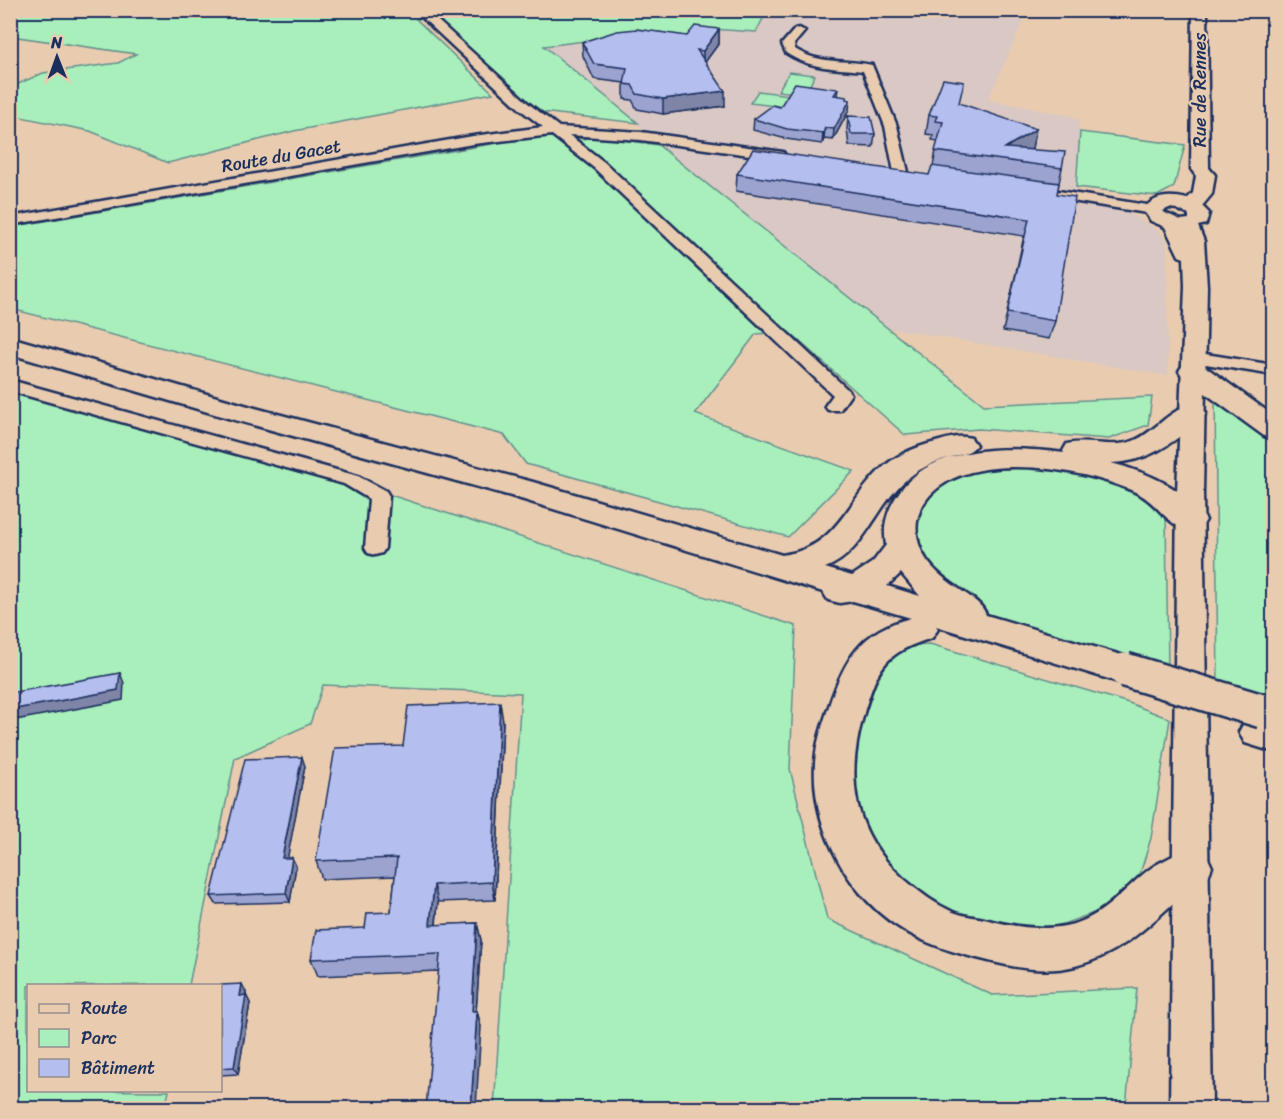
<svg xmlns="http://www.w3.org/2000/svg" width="1284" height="1119" font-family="Sriracha,sans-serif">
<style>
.built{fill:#d9c8c3}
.green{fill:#a9efbb;stroke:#628f8c;stroke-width:1.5}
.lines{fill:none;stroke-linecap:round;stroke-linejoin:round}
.street-casing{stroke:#1b2f5e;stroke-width:5}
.secondary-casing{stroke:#1b2f5e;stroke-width:5}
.primary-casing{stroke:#1b2f5e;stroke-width:5}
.street{fill:#e9ccb0;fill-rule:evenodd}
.secondary{fill:#e9ccb0;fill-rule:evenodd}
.primary{fill:#e9ccb0;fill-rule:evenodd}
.primary-bridge-casing{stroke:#1b2f5e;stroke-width:38;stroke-linecap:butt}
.primary-bridge{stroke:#e9ccb0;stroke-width:33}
.wall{fill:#9ba3ce;stroke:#1b2f5e;stroke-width:1.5}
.shaded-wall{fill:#7e85a7;stroke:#1b2f5e;stroke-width:1.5}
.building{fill:#b4beef;stroke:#1b2f5e;stroke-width:1.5}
.labels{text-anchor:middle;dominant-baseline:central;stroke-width:4.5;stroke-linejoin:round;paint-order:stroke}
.far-street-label{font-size:18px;fill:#1b2f5e;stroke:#e9ccb0}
</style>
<rect width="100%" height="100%" fill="#e9ccb0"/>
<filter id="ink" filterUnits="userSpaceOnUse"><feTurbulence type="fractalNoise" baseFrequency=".0167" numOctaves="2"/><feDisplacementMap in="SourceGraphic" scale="12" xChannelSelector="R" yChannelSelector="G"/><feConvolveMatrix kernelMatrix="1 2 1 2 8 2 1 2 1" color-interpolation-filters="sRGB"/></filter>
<g filter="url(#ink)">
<polygon class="built" points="767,11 1028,11 988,100 1068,115 1079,120 1080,137 1076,173 1076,187 1080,202 1126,211 1159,231 1167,241 1168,376 888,328 658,145 637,123 543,46 659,32 692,37 711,29 756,32"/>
<g class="green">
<polygon points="11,10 767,11 756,32 711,29 692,37 659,32 544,46 638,123 541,112 435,17 416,19 493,93 294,131 168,163 90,131 11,115 11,87 43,73 118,63 136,54 11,36"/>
<polygon points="789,72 815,75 805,94 778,91"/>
<polygon points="758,91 790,95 783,107 750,103"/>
<polygon points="1080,132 1185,145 1174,187 1157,196 1076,187"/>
<polygon points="560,136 583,139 597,136 658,145 984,405 1152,397 1148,425 1109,439 979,429 905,435 789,332 756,334 695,414 854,471 788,537 526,464 504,435 11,309 10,227 509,141"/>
<polygon points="10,378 375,490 796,626 790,769 827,919 992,995 1137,988 1126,1108 494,1108 521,693 323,685 310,724 235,758 189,985 28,986 28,1090 169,1091 165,1108 11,1108"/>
<polygon points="1215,399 1273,438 1273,707 1218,689"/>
<polygon points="1016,467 1075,472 1149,493 1166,513 1168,673 1045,637 988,614 948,593 923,560 913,532 917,504 938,482 973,468"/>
<polygon points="930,644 1129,703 1170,719 1151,838 1140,874 1102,910 1052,928 983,921 926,903 884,868 860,824 856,795 856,741 873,682 891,654 908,646"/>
</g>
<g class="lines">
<defs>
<g id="street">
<polygon points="414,10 426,10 529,104 559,127 641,132 783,152 785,155 778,159 641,140 569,135 604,162 848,390 851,394 840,410 828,410 825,406 833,395 594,168 552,135 473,144 10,225 10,217 473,136 543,127 521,110"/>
<path d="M799,28L805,31L794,44L795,49C820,65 845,59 872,65L897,126L908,172L906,175L901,176L894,172L885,126L863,71C836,68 810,69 786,53L782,44L795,29Z"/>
<polygon points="1046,189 1153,206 1160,210 1153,214 1041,196 1039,193 1041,190"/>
<polygon points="1193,352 1274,365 1274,375 1187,361 1184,357 1187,353"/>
<polygon points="10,380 358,476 386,491 389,496 385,548 382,553 375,555 368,553 365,548 369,499 344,484 10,391"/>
</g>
<path id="secondary" d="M1193,10H1207L1209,168L1215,175L1212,194L1202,206L1209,213L1206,224L1198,226L1204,241L1207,286L1203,492L1212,1108H1170L1177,492L1185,286L1184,258L1179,256L1165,227L1151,221L1143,210C1154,195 1170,195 1187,199L1193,193L1196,176L1191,169ZM1169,208L1177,209L1189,215V219L1181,220L1165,213L1163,211Z"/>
<g id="primary">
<path d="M10,337L255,408L533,482L782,555C836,548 845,505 879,471C894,456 915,447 936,442C949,438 959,435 971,438L976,445C968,456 951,456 939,461C927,465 916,471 906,480C876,505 864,554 825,568L852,576L873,562L886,545C883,527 886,513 896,497C929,443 1010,446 1064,453L1063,451L1067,444C1089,439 1112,449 1133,441C1158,432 1174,400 1202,407L1206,413L1202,419C1173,442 1150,462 1111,463C1146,472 1186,488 1206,520L1201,528C1173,536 1163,508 1141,495C1094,470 988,452 942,485C925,496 914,515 917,535C923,581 980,592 986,615L1138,660L1143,670L1138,680L1125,684L936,626L938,629L932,638C884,653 878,667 864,713C845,777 852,833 904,879C919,892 935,904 953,912C963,916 974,917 984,919C1010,926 1038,931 1065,926C1103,920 1124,887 1154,866C1166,859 1178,853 1191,848L1206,854L1212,867C1210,871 1209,876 1206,879C1202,885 1193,887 1187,891C1181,895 1175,901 1170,906C1141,933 1114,956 1075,966C1044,974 1012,967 981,959C956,953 932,946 909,933C850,901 811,829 815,763C816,743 823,724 829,706C844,660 861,630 911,618L853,601L840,603L828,600L823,592L511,496L235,420L10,354ZM901,573L920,596L887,586Z"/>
<polygon points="1193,363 1203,365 1274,416 1274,439 1264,436 1183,377 1179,371 1183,365"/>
<polygon points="1258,717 1274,721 1274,752 1245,743 1239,732 1245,721"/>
</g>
</defs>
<use href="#street" class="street-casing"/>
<use href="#secondary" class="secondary-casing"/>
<use href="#primary" class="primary-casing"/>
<use href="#street" class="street"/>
<use href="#secondary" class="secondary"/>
<use href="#primary" class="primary"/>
<defs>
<polyline id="primary-bridge" points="1125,670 1262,711"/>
</defs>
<use href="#primary-bridge" class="primary-bridge-casing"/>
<use href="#primary-bridge" class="primary-bridge"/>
</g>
<g class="wall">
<polygon points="719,29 719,43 705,62 725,106 663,114 637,109 632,100 624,99 624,83 594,79 583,56 582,42 687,36"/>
<polygon points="838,89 837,95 847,100 849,110 833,140 824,139 822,144 786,139 753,130 754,119 780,107"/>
<polygon points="959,103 1032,149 1030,150 1062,168 1059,183 1057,194 1055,321 1049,339 1003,331 1024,236 736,191 737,174 929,175 933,166 938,141 932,140 933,135 926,134 929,115"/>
<polygon points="848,116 875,134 873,147 849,146 847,129"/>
<polygon points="503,721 495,900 438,902 436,925 477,923 481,940 476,1011 477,1011 481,1027 438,971 318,976 311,959 365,928 391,912 395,876 322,879 316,861 403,746"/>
<polygon points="305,766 287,858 292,858 296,866 290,902 216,904 211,896"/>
<polygon points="220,991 246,992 246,995 250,1003 238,1074 220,1075"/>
</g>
<g class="shaded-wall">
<polygon points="719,29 719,43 703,65 703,51"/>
<polygon points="725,91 725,106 663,114 663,99"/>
<polygon points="847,97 846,106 850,100 849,110 833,140 834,129"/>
<polygon points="825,128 824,139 822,144 823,133"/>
<polygon points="1036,129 1032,149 1011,161 1005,148"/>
<polygon points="120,673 124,683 123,700 10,721 10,710"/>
<polygon points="500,702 503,721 495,900 492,882"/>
<polygon points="302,757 305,766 286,866 282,858"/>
<polygon points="292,858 296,866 290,902 286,893"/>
<polygon points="434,885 438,902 434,942 430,925"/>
<polygon points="477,923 481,940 475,1027 472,1011"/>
<polygon points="242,984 246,992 244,1004 240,996"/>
<polygon points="246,995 250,1003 238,1074 234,1067"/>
<polygon points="477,1011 481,1027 476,1108 471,1108"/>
</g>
<g class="building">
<polygon points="695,26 719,29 703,51 697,50 725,91 663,99 637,94 632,85 624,84 627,68 594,64 582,42 617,31 637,29 687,36"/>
<polygon points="943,79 964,82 959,103 1036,129 1005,148 1065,152 1062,168 935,151 943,122 935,121 937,116 929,115"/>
<polygon points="795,83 838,89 834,95 847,97 846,99 850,100 834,129 825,128 823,133 787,129 754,119 773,105 780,107"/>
<polygon points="848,116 871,117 875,134 851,134"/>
<polygon points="753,149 929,175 932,166 1059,183 1057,194 1075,197 1055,321 1007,313 1029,219 737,174"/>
<polygon points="120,673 118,690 10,710 10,693"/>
<polygon points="500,702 492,882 434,885 430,925 477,923 472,1011 477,1011 471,1108 426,1108 440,954 311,959 316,930 365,928 367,913 391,912 397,858 316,861 335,748 403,746 408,706"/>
<polygon points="302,757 282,858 292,858 286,893 211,896 245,759"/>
<polygon points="242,984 240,996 246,995 234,1067 220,1068 220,991 221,985"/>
</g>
</g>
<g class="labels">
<g class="far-street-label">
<text transform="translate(1200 90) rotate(-90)">Rue de Rennes</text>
<text transform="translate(281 156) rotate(-10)">Route du Gacet</text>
</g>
</g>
<rect width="1284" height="1119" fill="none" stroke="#e9ccb0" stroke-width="36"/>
<rect x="18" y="18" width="1248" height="1083" fill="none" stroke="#1b2f5e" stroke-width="2" filter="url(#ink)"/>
<rect x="27" y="984" width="195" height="108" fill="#e9ccb0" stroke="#978d8f" stroke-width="1.5"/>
<rect x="39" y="1004" width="30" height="9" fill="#e9ccb0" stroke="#978d8f" stroke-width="1.5"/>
<text x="81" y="1014" font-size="18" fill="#1b2f5e">Route</text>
<rect x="39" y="1029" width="30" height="18" fill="#a9efbb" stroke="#978d8f" stroke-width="1.5"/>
<text x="81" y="1044" font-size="18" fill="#1b2f5e">Parc</text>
<rect x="39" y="1059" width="30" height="18" fill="#b4beef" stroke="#978d8f" stroke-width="1.5"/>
<text x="81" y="1074" font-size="18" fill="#1b2f5e">Bâtiment</text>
<g transform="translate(57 57) rotate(359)" stroke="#e9ccb0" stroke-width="4.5" paint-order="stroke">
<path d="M0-4.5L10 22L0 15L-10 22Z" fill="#1b2f5e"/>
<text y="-9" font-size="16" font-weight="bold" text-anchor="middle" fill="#1b2f5e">N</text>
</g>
</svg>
